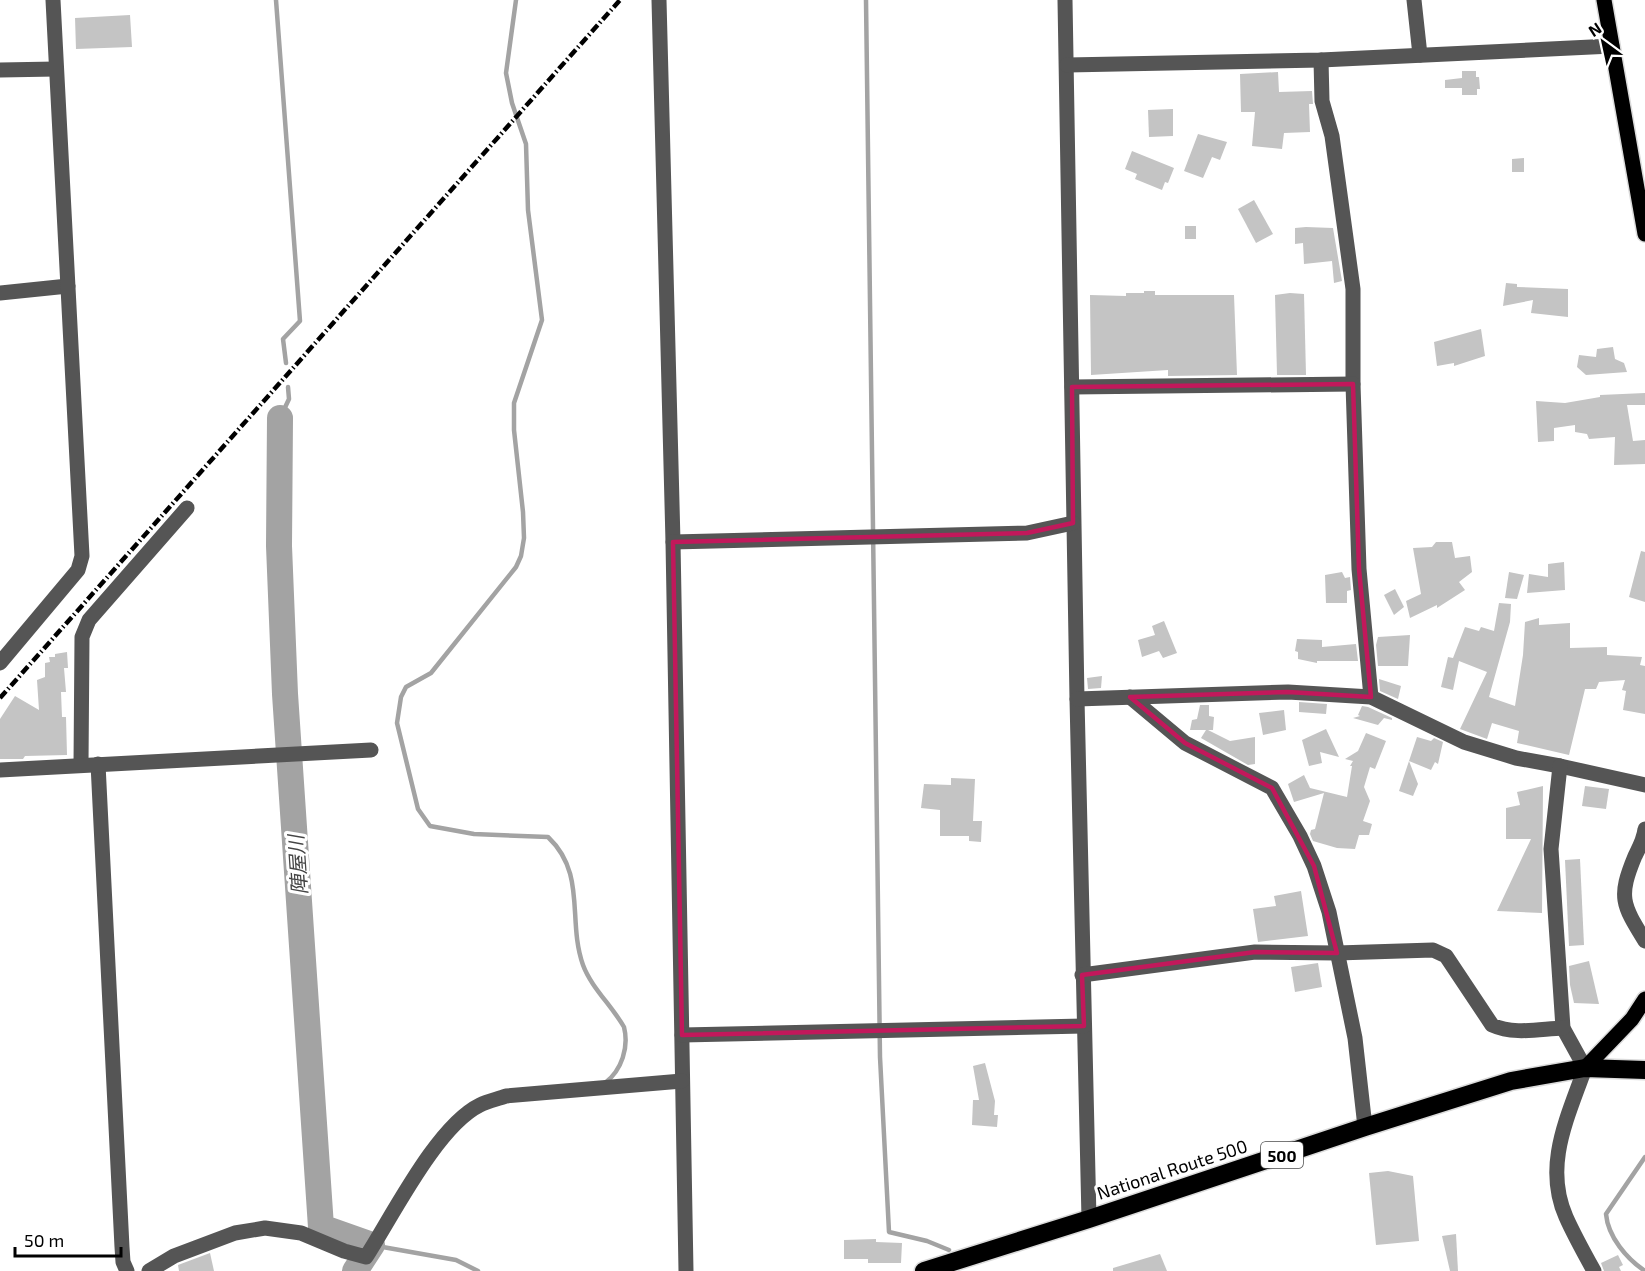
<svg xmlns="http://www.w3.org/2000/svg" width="1645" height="1271" font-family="'Exo 2','Noto Sans JP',sans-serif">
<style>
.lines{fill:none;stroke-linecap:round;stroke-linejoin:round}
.stream{stroke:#a3a3a3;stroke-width:4.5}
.river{stroke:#a3a3a3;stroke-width:26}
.building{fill:#c4c4c4}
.major-casing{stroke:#dbdbdb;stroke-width:18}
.highway-casing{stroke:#dbdbdb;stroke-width:21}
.minor{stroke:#555;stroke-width:15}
.major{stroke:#000;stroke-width:15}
.highway{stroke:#000;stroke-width:18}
.rail{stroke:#000;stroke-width:4.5;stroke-dasharray:9 3 1.5 3;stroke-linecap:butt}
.marked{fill:none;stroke:#c2185b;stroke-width:4.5;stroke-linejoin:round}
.labels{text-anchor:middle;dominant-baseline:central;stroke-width:6;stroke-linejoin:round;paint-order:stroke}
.shield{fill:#fff;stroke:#4c4c4c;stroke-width:1.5}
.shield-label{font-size:16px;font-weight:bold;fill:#000}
.street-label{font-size:18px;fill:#000;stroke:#fff}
.water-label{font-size:20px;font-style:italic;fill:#444;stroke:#fff}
</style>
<rect width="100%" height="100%" fill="#fff"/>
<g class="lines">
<g class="stream">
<polyline points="276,0 300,321 283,339 286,363"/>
<path d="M516,0L506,73L512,103L526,144L528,210L542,320L514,403V430L523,512L524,538L521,556L516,567L431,673L406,687L401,697L397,723L418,809L430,826L474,834L548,837C587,874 567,920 583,965C591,987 612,1006 624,1027C629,1047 622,1070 605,1083"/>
<polyline points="866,0 880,1057 889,1232 927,1241 949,1250"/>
<polyline points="280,418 289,399 288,387"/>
<path d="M1645,1157L1606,1214C1608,1237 1627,1259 1645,1271"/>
<polyline points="377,1246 456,1260 478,1271"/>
</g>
<polyline class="river" points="280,418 279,546 285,694 321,1227 372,1245 355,1271"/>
</g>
<g class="building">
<polygon points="130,15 132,47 76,49 75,18"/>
<polygon points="1462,71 1476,71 1476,77 1479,77 1480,89 1477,89 1477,95 1462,95 1462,88 1445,88 1445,80 1462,78"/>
<polygon points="1278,72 1279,92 1312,91 1313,104 1309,104 1310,132 1284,133 1282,149 1252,146 1255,112 1241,112 1240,74"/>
<polygon points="1173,109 1173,136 1149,137 1148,110"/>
<polygon points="1198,134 1227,142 1220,160 1212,157 1203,178 1184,171"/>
<polygon points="1132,151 1174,168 1168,183 1165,182 1162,190 1135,179 1137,174 1125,169"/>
<polygon points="1524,158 1524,172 1512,172 1512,159"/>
<polygon points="1254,200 1273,234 1256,243 1238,209"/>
<rect x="1185" y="226" width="11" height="13"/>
<polygon points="1306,227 1333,228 1342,281 1334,283 1332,261 1304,264 1303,243 1295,244 1295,228"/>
<polygon points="1506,283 1517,284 1517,287 1568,289 1568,317 1531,313 1533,300 1503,306"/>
<polygon points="1144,291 1155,291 1155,295 1234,295 1237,375 1168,376 1168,370 1091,375 1090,295 1126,296 1126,293 1144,293"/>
<polygon points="1290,293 1304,294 1306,375 1277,375 1275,295"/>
<polygon points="1481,329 1485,356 1454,366 1454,363 1437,366 1434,342"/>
<polygon points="1613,347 1615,359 1624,363 1627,372 1586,375 1577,367 1579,355 1596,357 1597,349"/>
<polygon points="1645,393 1645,405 1627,405 1633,441 1645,440 1645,464 1614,465 1615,437 1589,439 1587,434 1575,432 1575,425 1554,428 1554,441 1538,442 1536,401 1565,403 1600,397 1600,395"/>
<polygon points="1436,542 1452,542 1455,558 1470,556 1472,572 1459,582 1465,590 1437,608 1437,605 1410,618 1406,601 1421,594 1413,548 1432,547"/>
<polygon points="1641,551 1645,552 1645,602 1629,597"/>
<polygon points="1564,562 1565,590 1527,593 1529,574 1548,577 1548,564"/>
<polygon points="1342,572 1345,578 1350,577 1351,590 1347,591 1347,603 1326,603 1325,575"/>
<polygon points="1509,572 1524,575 1517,599 1505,598"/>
<polygon points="1395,589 1404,607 1394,615 1384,595"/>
<polygon points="1499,603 1511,604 1510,622 1489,697 1515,706 1523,655 1525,622 1539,618 1539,625 1570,623 1570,648 1607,647 1607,655 1642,657 1640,665 1645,666 1645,714 1623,710 1626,691 1622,690 1625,680 1599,682 1596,689 1585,689 1569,755 1517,743 1519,731 1492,723 1487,739 1460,729 1487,672 1459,661 1453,690 1441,687 1448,657 1453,658 1465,627 1479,631 1481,627 1494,631"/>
<polygon points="1164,621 1177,653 1163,658 1159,651 1142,657 1138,640 1155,635 1152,626"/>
<polygon points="1410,635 1408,666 1378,666 1376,645 1378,637"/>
<polygon points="1297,639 1322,640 1322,647 1356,644 1358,661 1317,661 1317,663 1298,659 1298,652 1295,651"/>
<polygon points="67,652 68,668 64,668 66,692 61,692 62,717 66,717 67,755 25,756 23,759 0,759 0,719 15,696 39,710 37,680 45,677 45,663 50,662 49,657 55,657 55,654"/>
<polygon points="1102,676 1101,688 1088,689 1087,678"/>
<polygon points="1379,679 1401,686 1398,699 1380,691"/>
<polygon points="1299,702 1327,704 1326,714 1299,712"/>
<polygon points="1200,705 1209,705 1209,716 1214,717 1213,730 1208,730 1230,741 1255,737 1255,764 1248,765 1201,738 1206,730 1190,730 1192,720 1197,719"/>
<polygon points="1362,706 1368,707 1392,718 1392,720 1384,718 1378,725 1353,718 1360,716 1358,715"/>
<polygon points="1284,710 1286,730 1263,735 1259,713"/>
<polygon points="1326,729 1339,757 1320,752 1322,763 1309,766 1302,740"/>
<polygon points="1366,733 1386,741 1375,769 1370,767 1364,787 1370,801 1363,821 1372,824 1369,835 1359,835 1355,849 1337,848 1313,841 1310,834 1311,830 1315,829 1324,793 1294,802 1288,784 1304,775 1310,788 1347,797 1352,766 1350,766 1353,761 1345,759 1358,751"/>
<polygon points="1417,737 1431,741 1434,738 1443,742 1438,764 1435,762 1431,770 1409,761"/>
<polygon points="1409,761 1418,784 1413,796 1399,791"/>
<polygon points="951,778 975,779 973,821 982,821 981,842 969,841 969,836 940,836 940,810 921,808 924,784 951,785"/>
<polygon points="1543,786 1542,913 1497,911 1531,839 1506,839 1506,808 1520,805 1517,792"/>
<polygon points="1585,786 1609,789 1606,809 1582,806"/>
<polygon points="1580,859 1584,945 1569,946 1565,860"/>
<polygon points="1301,891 1308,936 1258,942 1253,909 1276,906 1274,896"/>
<polygon points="1589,961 1599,1004 1574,1003 1570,985 1569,966"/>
<polygon points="1318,963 1322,987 1295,992 1291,967"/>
<polygon points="985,1063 995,1101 994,1115 998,1115 997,1127 972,1125 973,1100 979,1100 973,1066"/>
<polygon points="1388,1171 1413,1176 1419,1241 1376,1245 1369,1173"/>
<polygon points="1456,1234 1458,1271 1450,1271 1442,1236"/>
<polygon points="876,1239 876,1242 902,1243 901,1263 868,1263 868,1259 844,1259 844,1240"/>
<polygon points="210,1253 214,1271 179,1271 178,1265"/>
<polygon points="1160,1254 1167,1271 1113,1271 1113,1268"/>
<polygon points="1618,1255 1623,1265 1619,1267 1621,1271 1604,1271 1601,1263"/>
</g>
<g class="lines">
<defs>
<g id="major">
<polyline points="1604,0 1645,234"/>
<polyline points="1585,1068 1632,1019 1645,999"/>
</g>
<polyline id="highway" points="924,1271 1089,1219 1365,1127 1511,1081 1585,1068 1645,1070"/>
</defs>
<use href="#major" class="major-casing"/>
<use href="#highway" class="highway-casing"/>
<g class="minor">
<polyline points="659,0 673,542 686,1271"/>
<polyline points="1065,0 1077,699 1089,1219"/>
<polyline points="1414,0 1420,55"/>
<polyline points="1321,60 1322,101 1332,136 1353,289 1353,384 1359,569 1371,697"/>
<polyline points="1067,65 1321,60 1612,46"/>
<polyline points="0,70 56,69"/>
<polyline points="0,293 68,286"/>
<polyline points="1072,387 1353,384"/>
<polyline points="673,542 1027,533 1073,523"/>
<polyline points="0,663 78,570 82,556 53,0"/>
<polyline points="1130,697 1185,743 1272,788 1300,836 1314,866 1329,912 1355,1038 1365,1127"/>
<polyline points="1077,699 1288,692 1371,697 1464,742 1516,758 1560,766 1645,785"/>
<polyline points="98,764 122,1247 123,1262 127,1271"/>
<polyline points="81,765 82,637 89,620 187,508"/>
<path d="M1560,766L1551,849L1563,1028L1585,1068C1568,1117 1543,1165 1566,1217C1574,1235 1584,1253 1594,1271"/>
<polyline points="0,770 371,750"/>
<path d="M1645,829C1644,839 1639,848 1635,856C1618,897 1622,904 1645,941"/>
<path d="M1082,975L1255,952L1337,953L1433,950L1446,956L1492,1025C1514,1035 1539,1029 1563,1028"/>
<polyline points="682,1035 1084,1026"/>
<path d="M149,1271L174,1256L235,1233L265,1228L301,1233L344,1251L366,1257C393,1215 437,1126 480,1105C488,1101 498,1099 506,1096L682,1081"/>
</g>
<use href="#major" class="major"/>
<use href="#highway" class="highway"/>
<polyline class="rail" points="0,698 620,0"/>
</g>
<path class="marked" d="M1353,384L1359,569L1371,697L1288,692L1130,697L1185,743L1272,788L1314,866L1337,953L1255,952L1082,975L1084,1026L682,1035L673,542L1027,533L1073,523L1072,387Z"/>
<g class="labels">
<rect class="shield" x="1261" y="1142" width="42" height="26" rx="4.5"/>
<g class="shield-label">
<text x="1282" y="1155">500</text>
</g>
<g class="street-label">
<text transform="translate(1172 1169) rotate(-18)">National Route 500</text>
</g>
<g class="water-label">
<text transform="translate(297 865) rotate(-94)">陣屋川</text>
</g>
</g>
<g transform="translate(1603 42) rotate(327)" stroke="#ffffff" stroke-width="4.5" paint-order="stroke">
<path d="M0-4.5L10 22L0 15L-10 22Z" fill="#000000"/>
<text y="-9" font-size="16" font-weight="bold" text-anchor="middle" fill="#000000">N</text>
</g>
<path d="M15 1247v9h106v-9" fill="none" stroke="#000000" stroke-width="3"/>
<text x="24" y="1247" font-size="18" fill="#000000" stroke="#ffffff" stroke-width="4.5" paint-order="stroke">50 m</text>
</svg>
